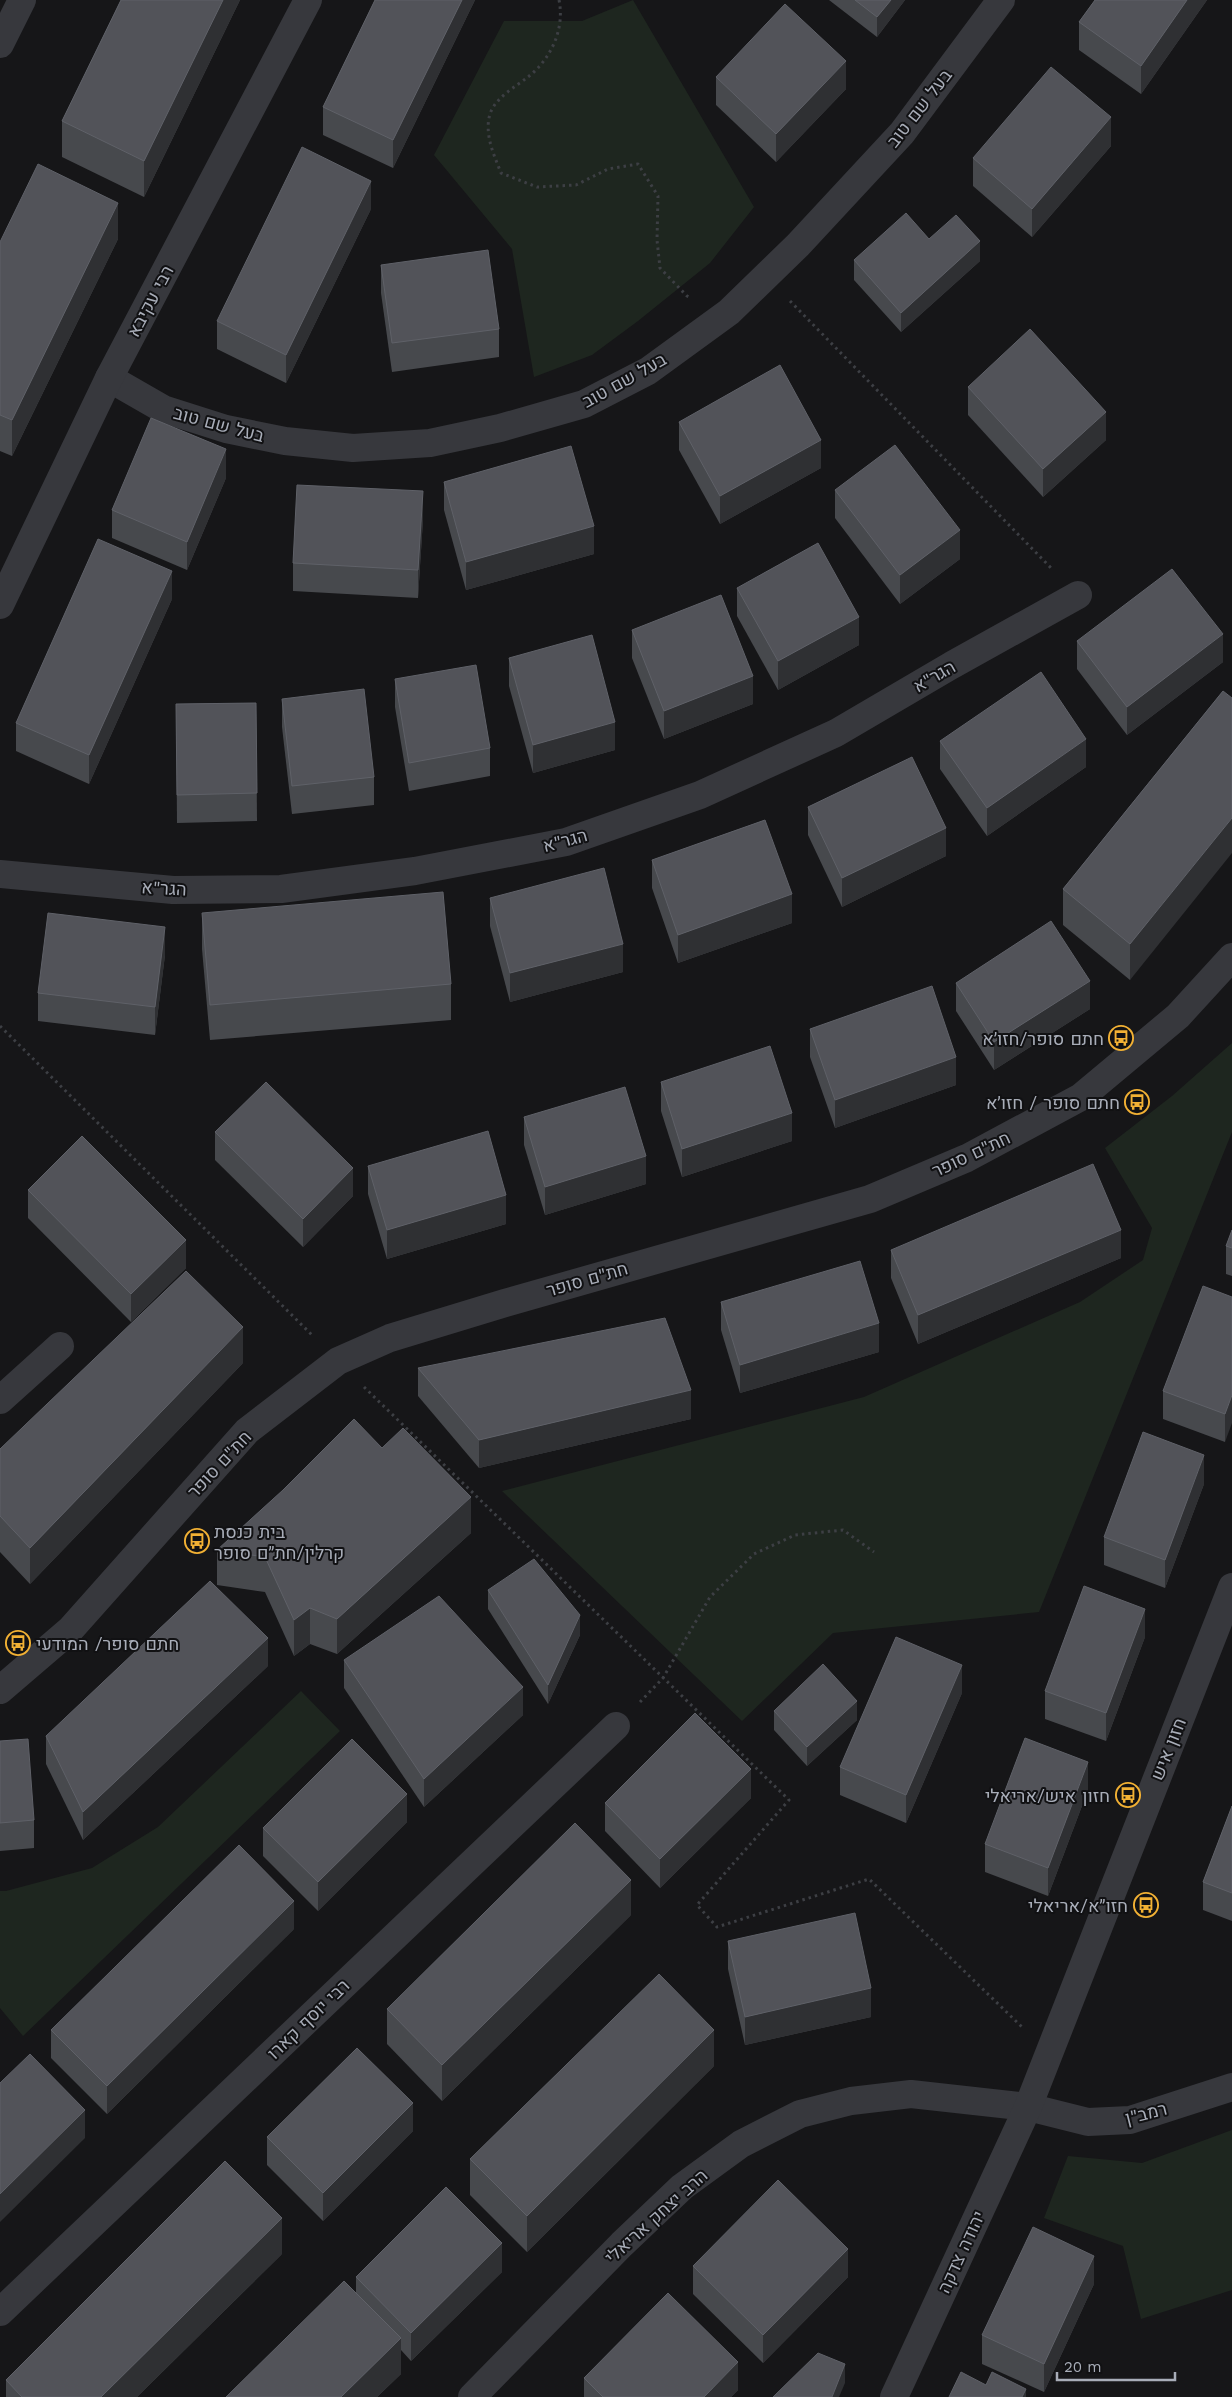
<svg xmlns="http://www.w3.org/2000/svg" width="1232" height="2397" font-family="'Work Sans',Heebo,sans-serif">
<style>
.green{fill:#1e261f}
.lines{fill:none;stroke-linecap:round;stroke-linejoin:round}
.path{stroke:#3d3f44;stroke-width:3;stroke-dasharray:2.5 4;stroke-linecap:butt}
.minor{stroke:#37383d;stroke-width:28}
.wall{fill:#47494d}
.shaded-wall{fill:#2f3033}
.building{fill:#525359;stroke:#5f6168}
.labels{text-anchor:middle;dominant-baseline:central;stroke-width:4;stroke-linejoin:round;paint-order:stroke}
.street-label{font-size:18px;fill:#a8adb8;stroke:#111113}
.poi-label{font-size:18px;fill:#a8adb8;stroke:#111113;text-anchor:end}
</style>
<rect width="100%" height="100%" fill="#161618"/>
<g class="green">
<polygon points="633,0 754,207 710,263 638,321 592,355 534,377 512,249 434,155 504,21 582,21"/>
<polygon points="1232,1043 1232,1132 1039,1612 833,1633 742,1721 502,1491 864,1397 1080,1302 1143,1260 1152,1228 1105,1148 1172,1096"/>
<polygon points="301,1691 340,1731 23,2036 0,2008 0,1891 6,1891 92,1868 158,1827"/>
<polygon points="1232,2130 1232,2290 1141,2319 1123,2246 1044,2218 1068,2156 1142,2163"/>
</g>
<g class="lines">
<g class="path">
<path d="M559,0C565,29 551,59 528,77C515,87 495,98 490,114C484,134 494,155 501,173L537,187L576,185L608,169L638,164L658,196L657,240L660,268L687,296L691,298"/>
<polyline points="790,301 1053,570"/>
<polyline points="0,1026 314,1337"/>
<polyline points="364,1387 789,1800 697,1905 717,1927 869,1879 1022,2027"/>
<polyline points="640,1702 663,1678 710,1597 754,1554 795,1535 843,1530 874,1552"/>
</g>
<g class="minor">
<polyline points="0,44 22,0"/>
<polyline points="109,378 163,409 226,429 285,441 353,448 430,443 500,428 584,404 648,371 729,312 798,245 902,133 1001,0"/>
<polyline points="0,605 109,378 308,0"/>
<polyline points="0,874 173,890 281,889 415,871 566,842 700,795 836,733 952,665 1078,595"/>
<polyline points="0,1400 60,1346"/>
<polyline points="0,1690 70,1630 247,1431 338,1361 390,1338 505,1303 870,1199 967,1158 1081,1097 1178,1016 1232,957"/>
<polyline points="0,2312 616,1726"/>
<polyline points="472,2397 622,2244 682,2187 741,2144 800,2114 851,2101 911,2094 1028,2107 1088,2122 1130,2120 1232,2087"/>
<polyline points="894,2397 1028,2107 1232,1587"/>
</g>
</g>
<g class="wall">
<polygon points="121,0 240,0 144,197 62,157 62,121"/>
<polygon points="375,0 475,0 393,168 323,135 323,107"/>
<polygon points="829,0 905,0 877,37"/>
<polygon points="1095,0 1207,0 1141,94 1079,50 1079,22"/>
<polygon points="716,77 846,89 776,162 716,105"/>
<polygon points="1111,146 1032,237 973,186 973,158"/>
<polygon points="371,209 286,383 217,349 217,321"/>
<polygon points="118,239 12,456 0,451 0,242"/>
<polygon points="929,239 980,261 901,332 854,280 854,260"/>
<polygon points="381,265 499,329 499,357 392,372 381,293"/>
<polygon points="968,387 1106,440 1043,497 968,415"/>
<polygon points="679,422 821,468 720,524 679,450"/>
<polygon points="226,478 187,570 112,538 112,510"/>
<polygon points="444,482 594,554 466,590 444,510"/>
<polygon points="835,490 960,559 900,604 835,518"/>
<polygon points="423,519 418,598 293,591 293,563"/>
<polygon points="737,588 859,645 778,690 737,616"/>
<polygon points="172,599 89,784 16,751 16,723"/>
<polygon points="632,630 753,704 664,739 632,658"/>
<polygon points="1077,641 1223,662 1127,735 1077,669"/>
<polygon points="509,658 615,750 533,773 509,686"/>
<polygon points="395,679 490,748 490,776 409,791 395,707"/>
<polygon points="1223,691 1130,980 1063,925 1063,889"/>
<polygon points="282,699 374,777 374,805 292,814 282,727"/>
<polygon points="256,703 257,821 177,823 176,704"/>
<polygon points="940,741 1086,767 987,836 940,769"/>
<polygon points="808,807 946,856 842,907 808,835"/>
<polygon points="652,860 792,923 678,963 652,888"/>
<polygon points="490,898 623,972 510,1002 490,926"/>
<polygon points="202,913 451,984 451,1020 210,1040 202,949"/>
<polygon points="165,955 155,1035 38,1021 38,993"/>
<polygon points="956,983 1090,1009 994,1070 956,1011"/>
<polygon points="810,1029 956,1085 835,1128 810,1057"/>
<polygon points="661,1082 792,1141 682,1177 661,1111"/>
<polygon points="524,1117 646,1184 545,1215 524,1145"/>
<polygon points="215,1132 353,1196 303,1247 215,1160"/>
<polygon points="368,1166 506,1224 387,1259 368,1194"/>
<polygon points="28,1190 186,1268 131,1322 28,1218"/>
<polygon points="1232,1230 1232,1276 1226,1274 1226,1246"/>
<polygon points="891,1250 1121,1258 918,1344 891,1278"/>
<polygon points="1232,1297 1225,1442 1163,1419 1163,1391"/>
<polygon points="721,1302 879,1352 740,1393 721,1330"/>
<polygon points="243,1363 30,1584 0,1552 0,1449"/>
<polygon points="418,1368 691,1419 479,1468 418,1396"/>
<polygon points="382,1448 471,1533 337,1654 310,1644 294,1656 265,1592 217,1585 217,1550"/>
<polygon points="1204,1484 1165,1588 1104,1565 1104,1537"/>
<polygon points="488,1590 580,1635 548,1704 488,1609"/>
<polygon points="1145,1637 1106,1741 1045,1719 1045,1691"/>
<polygon points="344,1660 523,1715 424,1807 344,1688"/>
<polygon points="268,1666 83,1840 46,1764 46,1736"/>
<polygon points="962,1693 906,1823 840,1795 840,1767"/>
<polygon points="774,1711 857,1720 807,1766 774,1730"/>
<polygon points="0,1741 34,1820 34,1848 0,1851"/>
<polygon points="1088,1790 1048,1896 985,1872 985,1844"/>
<polygon points="751,1798 660,1888 605,1831 605,1803"/>
<polygon points="1232,1806 1232,1921 1203,1910 1203,1882"/>
<polygon points="407,1822 318,1911 263,1856 263,1828"/>
<polygon points="631,1915 442,2101 387,2044 387,2009"/>
<polygon points="294,1929 107,2114 51,2058 51,2030"/>
<polygon points="728,1941 871,2017 745,2045 728,1969"/>
<polygon points="714,2066 527,2252 470,2195 470,2159"/>
<polygon points="413,2131 323,2221 267,2165 267,2137"/>
<polygon points="282,2254 137,2397 6,2397 6,2380"/>
<polygon points="693,2266 848,2277 763,2363 693,2294"/>
<polygon points="502,2272 411,2361 401,2350 401,2374 377,2397 226,2397 356,2293 356,2277"/>
<polygon points="1094,2284 1044,2392 982,2364 982,2335"/>
<polygon points="584,2378 738,2390 731,2397 584,2397"/>
</g>
<g class="shaded-wall">
<polygon points="223,0 240,0 144,197 144,161"/>
<polygon points="462,0 475,0 393,168 393,140"/>
<polygon points="891,0 905,0 877,37 877,17"/>
<polygon points="1187,0 1207,0 1141,94 1141,66"/>
<polygon points="846,61 846,89 776,162 776,134"/>
<polygon points="1111,117 1111,146 1032,237 1032,209"/>
<polygon points="371,181 371,209 286,383 286,355"/>
<polygon points="118,203 118,239 12,456 12,420"/>
<polygon points="980,241 980,261 901,332 901,313"/>
<polygon points="1106,412 1106,440 1043,497 1043,469"/>
<polygon points="821,440 821,468 720,524 720,496"/>
<polygon points="226,449 226,478 187,570 187,542"/>
<polygon points="423,491 423,519 418,598 418,570"/>
<polygon points="594,526 594,554 466,590 466,562"/>
<polygon points="960,530 960,559 900,604 900,575"/>
<polygon points="172,571 172,599 89,784 89,755"/>
<polygon points="859,617 859,645 778,690 778,661"/>
<polygon points="1223,634 1223,662 1127,735 1127,707"/>
<polygon points="753,676 753,704 664,739 664,711"/>
<polygon points="615,722 615,750 533,773 533,745"/>
<polygon points="1086,739 1086,767 987,836 987,808"/>
<polygon points="1232,818 1232,853 1130,980 1130,944"/>
<polygon points="946,828 946,856 842,907 842,878"/>
<polygon points="792,894 792,923 678,963 678,935"/>
<polygon points="165,927 165,955 155,1035 155,1007"/>
<polygon points="623,944 623,972 510,1002 510,973"/>
<polygon points="1090,981 1090,1009 994,1070 994,1042"/>
<polygon points="956,1057 956,1085 835,1128 835,1100"/>
<polygon points="792,1113 792,1141 682,1177 682,1149"/>
<polygon points="646,1156 646,1184 545,1215 545,1187"/>
<polygon points="353,1168 353,1196 303,1247 303,1219"/>
<polygon points="506,1195 506,1224 387,1259 387,1230"/>
<polygon points="1121,1230 1121,1258 918,1344 918,1315"/>
<polygon points="186,1240 186,1268 131,1322 131,1294"/>
<polygon points="879,1323 879,1352 740,1393 740,1365"/>
<polygon points="243,1327 243,1363 30,1584 30,1548"/>
<polygon points="691,1390 691,1419 479,1468 479,1440"/>
<polygon points="1232,1395 1232,1423 1225,1442 1225,1414"/>
<polygon points="1204,1455 1204,1484 1165,1588 1165,1560"/>
<polygon points="471,1497 471,1533 337,1654 337,1619"/>
<polygon points="310,1608 310,1644 294,1656 294,1620"/>
<polygon points="1145,1609 1145,1637 1106,1741 1106,1713"/>
<polygon points="580,1615 580,1635 548,1704 548,1685"/>
<polygon points="268,1638 268,1666 83,1840 83,1812"/>
<polygon points="962,1665 962,1693 906,1823 906,1795"/>
<polygon points="523,1687 523,1715 424,1807 424,1779"/>
<polygon points="857,1701 857,1720 807,1766 807,1747"/>
<polygon points="1088,1762 1088,1790 1048,1896 1048,1868"/>
<polygon points="751,1769 751,1798 660,1888 660,1859"/>
<polygon points="407,1794 407,1822 318,1911 318,1882"/>
<polygon points="631,1880 631,1915 442,2101 442,2065"/>
<polygon points="294,1901 294,1929 107,2114 107,2086"/>
<polygon points="871,1988 871,2017 745,2045 745,2017"/>
<polygon points="714,2030 714,2066 527,2252 527,2216"/>
<polygon points="413,2103 413,2131 323,2221 323,2193"/>
<polygon points="85,2110 85,2138 0,2222 0,2194"/>
<polygon points="282,2218 282,2254 137,2397 101,2397"/>
<polygon points="502,2243 502,2272 411,2361 411,2333"/>
<polygon points="848,2249 848,2277 763,2363 763,2335"/>
<polygon points="1094,2256 1094,2284 1044,2392 1044,2364"/>
<polygon points="401,2338 401,2374 377,2397 341,2397"/>
<polygon points="738,2362 738,2390 731,2397 704,2397"/>
<polygon points="845,2364 845,2383 839,2397 832,2397"/>
<polygon points="1026,2389 1026,2397 1022,2397"/>
</g>
<g class="building">
<polygon points="121,0 223,0 144,161 62,121"/>
<polygon points="375,0 462,0 393,140 323,107"/>
<polygon points="855,0 891,0 877,17"/>
<polygon points="1095,0 1187,0 1141,66 1079,22"/>
<polygon points="785,4 846,61 776,134 716,77"/>
<polygon points="1051,67 1111,117 1032,209 973,158"/>
<polygon points="302,147 371,181 286,355 217,321"/>
<polygon points="38,164 118,203 12,420 0,415 0,242"/>
<polygon points="906,213 929,239 956,215 980,241 901,313 854,260"/>
<polygon points="488,250 499,329 392,343 381,265"/>
<polygon points="1030,329 1106,412 1043,469 968,387"/>
<polygon points="780,365 821,440 720,496 679,422"/>
<polygon points="151,418 226,449 187,542 112,510"/>
<polygon points="895,445 960,530 900,575 835,490"/>
<polygon points="571,446 594,526 466,562 444,482"/>
<polygon points="297,485 423,491 418,570 293,563"/>
<polygon points="98,539 172,571 89,755 16,723"/>
<polygon points="818,543 859,617 778,661 737,588"/>
<polygon points="1172,569 1223,634 1127,707 1077,641"/>
<polygon points="721,595 753,676 664,711 632,630"/>
<polygon points="592,635 615,722 533,745 509,658"/>
<polygon points="476,665 490,748 409,763 395,679"/>
<polygon points="1041,672 1086,739 987,808 940,741"/>
<polygon points="364,689 374,777 292,786 282,699"/>
<polygon points="1223,691 1232,698 1232,818 1130,944 1063,889"/>
<polygon points="256,703 257,793 177,795 176,704"/>
<polygon points="912,757 946,828 842,878 808,807"/>
<polygon points="765,820 792,894 678,935 652,860"/>
<polygon points="604,868 623,944 510,973 490,898"/>
<polygon points="443,892 451,984 210,1005 202,913"/>
<polygon points="48,913 165,927 155,1007 38,993"/>
<polygon points="1051,921 1090,981 994,1042 956,983"/>
<polygon points="932,986 956,1057 835,1100 810,1029"/>
<polygon points="770,1046 792,1113 682,1149 661,1082"/>
<polygon points="266,1082 353,1168 303,1219 215,1132"/>
<polygon points="625,1087 646,1156 545,1187 524,1117"/>
<polygon points="488,1131 506,1195 387,1230 368,1166"/>
<polygon points="82,1136 186,1240 131,1294 28,1190"/>
<polygon points="1093,1164 1121,1230 918,1315 891,1250"/>
<polygon points="1232,1230 1232,1248 1226,1246"/>
<polygon points="860,1261 879,1323 740,1365 721,1302"/>
<polygon points="186,1271 243,1327 30,1548 0,1516 0,1449"/>
<polygon points="1203,1286 1232,1297 1232,1395 1225,1414 1163,1391"/>
<polygon points="665,1318 691,1390 479,1440 418,1368"/>
<polygon points="354,1419 382,1448 403,1428 471,1497 337,1619 310,1608 294,1620 265,1557 217,1550 283,1490"/>
<polygon points="1143,1432 1204,1455 1165,1560 1104,1537"/>
<polygon points="534,1559 580,1615 548,1685 488,1590"/>
<polygon points="210,1581 268,1638 83,1812 46,1736"/>
<polygon points="1084,1586 1145,1609 1106,1713 1045,1691"/>
<polygon points="439,1596 523,1687 424,1779 344,1660"/>
<polygon points="896,1637 962,1665 906,1795 840,1767"/>
<polygon points="823,1664 857,1701 807,1747 774,1711"/>
<polygon points="695,1713 751,1769 660,1859 605,1803"/>
<polygon points="1025,1738 1088,1762 1048,1868 985,1844"/>
<polygon points="28,1739 34,1820 0,1823 0,1741"/>
<polygon points="352,1739 407,1794 318,1882 263,1828"/>
<polygon points="1232,1806 1232,1893 1203,1882"/>
<polygon points="575,1823 631,1880 442,2065 387,2009"/>
<polygon points="239,1845 294,1901 107,2086 51,2030"/>
<polygon points="855,1913 871,1988 745,2017 728,1941"/>
<polygon points="659,1974 714,2030 527,2216 470,2159"/>
<polygon points="357,2048 413,2103 323,2193 267,2137"/>
<polygon points="30,2054 85,2110 0,2194 0,2083"/>
<polygon points="225,2161 282,2218 101,2397 22,2397 6,2380"/>
<polygon points="778,2180 848,2249 763,2335 693,2266"/>
<polygon points="446,2187 502,2243 411,2333 356,2277"/>
<polygon points="1033,2227 1094,2256 1044,2364 982,2335"/>
<polygon points="344,2281 401,2338 341,2397 226,2397"/>
<polygon points="668,2293 738,2362 704,2397 603,2397 584,2378"/>
<polygon points="818,2353 845,2364 832,2397 773,2397"/>
<polygon points="961,2372 986,2385 992,2372 1026,2389 1022,2397 949,2397"/>
</g>
<defs>
<symbol id="bus-ring" viewBox="-11 -11 22 22"><circle r="9.5" fill="#111113" stroke="#f2b134" stroke-width="1.5"/><path d="M-5-6H5V4H4V6H2V4H-2V6H-4V4H-5ZM-3.5-4V0h7V-4ZM-3.5 1.2v1.5H-2V1.2ZM2 1.2v1.5H3.5V1.2Z" fill="#f2b134"/></symbol>
</defs>
<g fill-rule="evenodd">
<use href="#bus-ring" x="1107" y="1024" width="28" height="28"/>
<use href="#bus-ring" x="1123" y="1088" width="28" height="28"/>
<use href="#bus-ring" x="183" y="1527" width="28" height="28"/>
<use href="#bus-ring" x="4" y="1629" width="28" height="28"/>
<use href="#bus-ring" x="1114" y="1781" width="28" height="28"/>
<use href="#bus-ring" x="1132" y="1891" width="28" height="28"/>
</g>
<g class="labels">
<g class="street-label">
<text transform="translate(919 108) rotate(-52)">בעל שם טוב</text>
<text transform="translate(150 301) rotate(-62)">רבי עקיבא</text>
<text transform="translate(624 380) rotate(-29)">בעל שם טוב</text>
<text transform="translate(219 424) rotate(15)">בעל שם טוב</text>
<text transform="translate(934 676) rotate(-30)">הגר"א</text>
<text transform="translate(565 840) rotate(-15)">הגר"א</text>
<text transform="translate(164 888) rotate(3)">הגר"א</text>
<text transform="translate(971 1154) rotate(-25)">חת"ם סופר</text>
<text transform="translate(587 1279) rotate(-16)">חת"ם סופר</text>
<text transform="translate(219 1464) rotate(-47)">חת"ם סופר</text>
<text transform="translate(1168 1749) rotate(-68)">חזון איש</text>
<text transform="translate(308 2019) rotate(-44)">רבי יוסף קארו</text>
<text transform="translate(1146 2113) rotate(-14)">רמב"ן</text>
<text transform="translate(656 2216) rotate(-42)">הרב יצחק אריאלי</text>
<text transform="translate(961 2252) rotate(-65)">יהודה צדקה</text>
</g>
<g class="poi-label">
<text x="1104" y="1038">חתם סופר/חזו׳א</text>
<text x="1120" y="1102">חתם סופר / חזו׳א</text>
<text x="214" y="1531" text-anchor="start">בית כנסת<tspan x="214" dy="21">קרלין/חת״ם סופר</tspan></text>
<text x="36" y="1643" text-anchor="start">חתם סופר/ המודעי</text>
<text x="1110" y="1795">חזון איש/אריאלי</text>
<text x="1128" y="1905">חזו״א/אריאלי</text>
</g>
</g>
<path d="M1057 2372v8h118v-8" fill="none" stroke="#a8adb8" stroke-width="2.5"/>
<text x="1064" y="2372" font-size="15" fill="#a8adb8" stroke="#111113" stroke-width="4" paint-order="stroke">20 m</text>
</svg>
